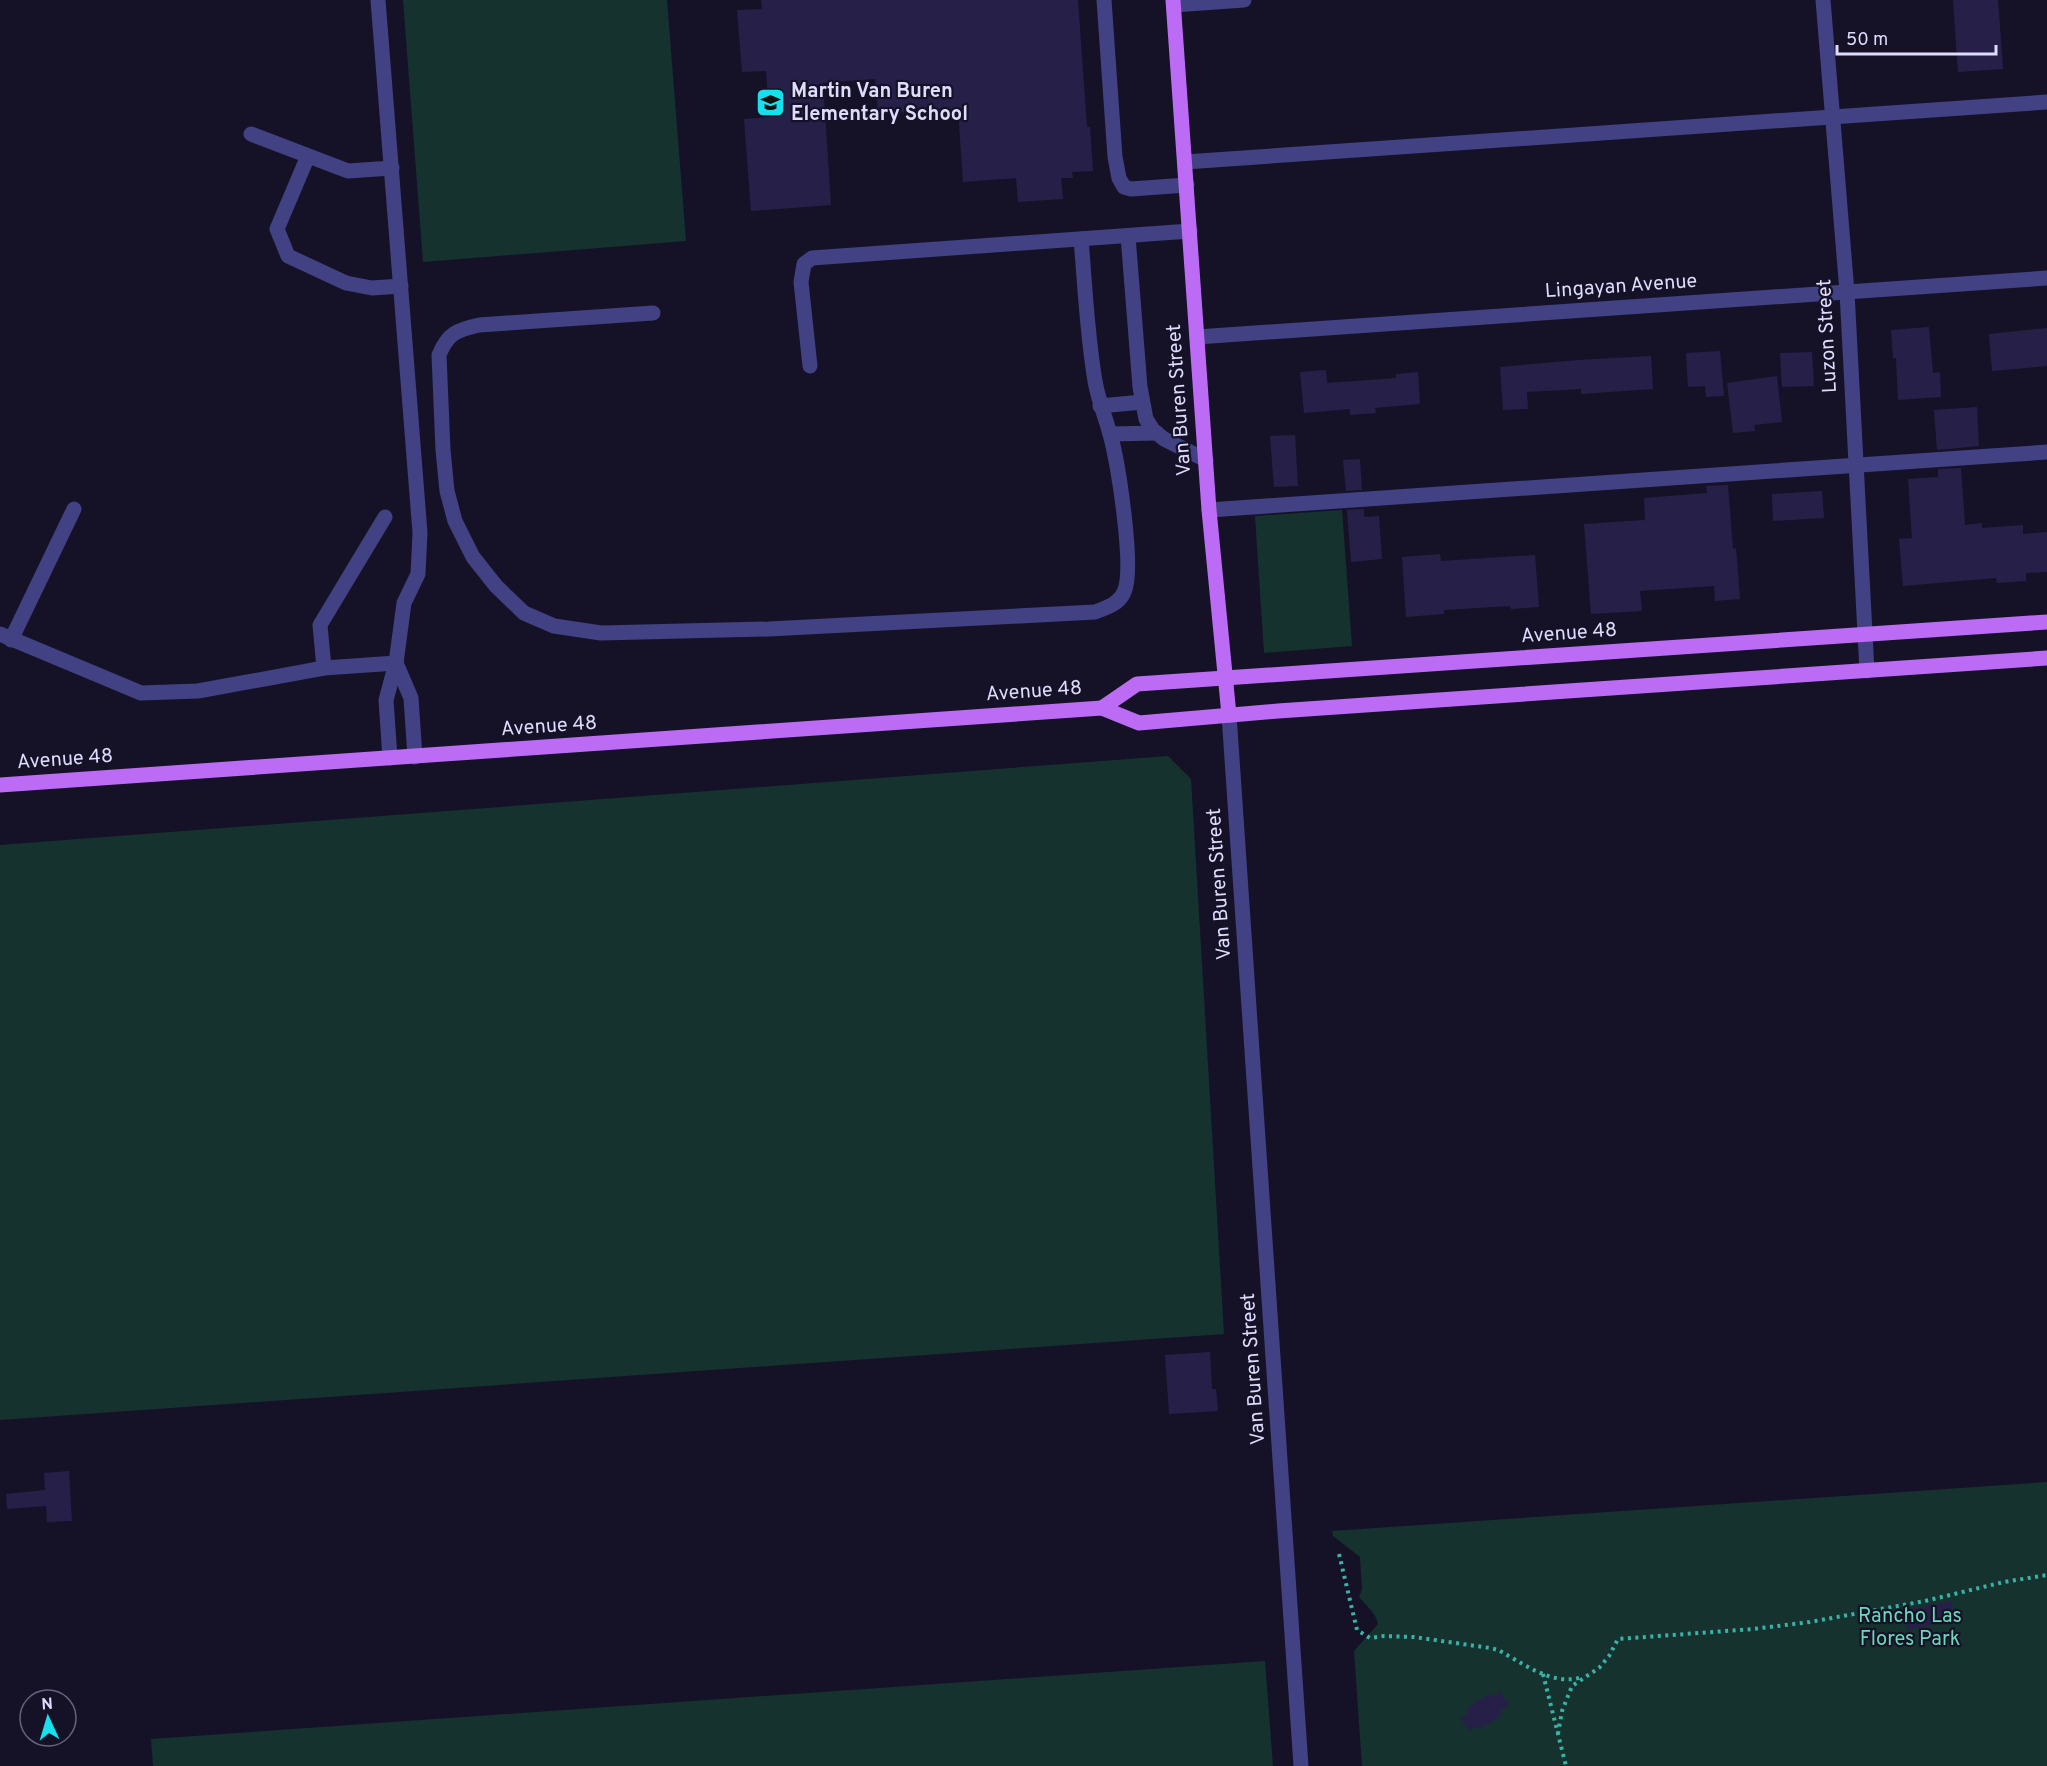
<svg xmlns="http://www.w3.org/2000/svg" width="2047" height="1766" font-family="Overpass,sans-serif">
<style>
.green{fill:#16322f}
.building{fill:#262048}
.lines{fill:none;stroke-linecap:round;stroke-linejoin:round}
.path{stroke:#3ab2a7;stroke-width:4;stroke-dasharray:3 4.5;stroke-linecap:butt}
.minor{stroke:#414183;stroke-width:15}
.major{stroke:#bc6bf4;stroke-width:15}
.labels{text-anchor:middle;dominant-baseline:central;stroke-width:4.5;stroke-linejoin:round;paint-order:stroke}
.poi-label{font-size:20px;font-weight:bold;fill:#dedcfc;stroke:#151228;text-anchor:start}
.street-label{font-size:20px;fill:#dedcfc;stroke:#151228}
.park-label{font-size:20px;fill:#6cd8b9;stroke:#151228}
</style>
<rect width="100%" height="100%" fill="#151228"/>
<g class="green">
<polygon points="403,0 667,0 686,241 423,262"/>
<polygon points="1342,510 1352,646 1264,653 1255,516"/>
<polygon points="1168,756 1191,779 1224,1334 0,1420 0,845"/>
<path d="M2047,1482V1766H1362L1354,1651L1378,1624C1376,1613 1366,1605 1359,1597L1362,1589L1360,1557L1333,1536L1332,1531Z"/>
<polygon points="1265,1661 1273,1766 153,1766 151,1739"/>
</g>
<g class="building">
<polygon points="761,0 1078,0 1087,127 1090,127 1093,171 1072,172 1073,178 1061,178 1063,199 1018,202 1016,178 963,182 958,109 878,114 875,79 823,83 831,205 751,211 744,119 769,117 766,71 742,72 737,10 762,9"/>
<polygon points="1953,0 1998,0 2003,69 1958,72"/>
<polygon points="1929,327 1933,373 1940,372 1941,397 1898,400 1896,358 1893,358 1891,330"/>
<polygon points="2047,328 2047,366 1992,371 1989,334"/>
<polygon points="1720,351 1724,396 1706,397 1705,386 1688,387 1686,353"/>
<polygon points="1812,352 1814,386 1782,387 1780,353"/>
<polygon points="1651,356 1653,389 1581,394 1581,389 1527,392 1528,409 1503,410 1500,367 1579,360"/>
<polygon points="1326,370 1327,383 1396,378 1396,374 1418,372 1420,404 1375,408 1376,413 1350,415 1350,409 1304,413 1300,372"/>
<polygon points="1777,376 1782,422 1754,425 1755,431 1733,433 1727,383"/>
<polygon points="1977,407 1979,446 1937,450 1934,410"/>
<polygon points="1295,435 1298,486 1274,487 1270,436"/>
<polygon points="1360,459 1362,490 1346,491 1343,460"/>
<polygon points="1961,468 1965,525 1982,523 1982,528 2023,525 2023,534 2047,532 2047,572 2026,573 2026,581 1997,583 1996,578 1903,586 1899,539 1912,538 1908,479 1938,477 1938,469"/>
<polygon points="1728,485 1733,549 1736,548 1740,599 1715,601 1714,586 1640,591 1642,611 1591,614 1584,524 1645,520 1644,498 1707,493 1706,486"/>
<polygon points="1822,491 1824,518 1773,521 1772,494"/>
<polygon points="1364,509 1364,517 1379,516 1382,559 1351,562 1347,510"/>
<polygon points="1440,554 1441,561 1535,555 1539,607 1511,609 1510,606 1444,610 1444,614 1406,617 1402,557"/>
<polygon points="1210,1352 1212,1389 1216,1389 1218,1411 1169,1414 1165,1355"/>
<polygon points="69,1471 72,1521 47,1522 46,1506 7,1509 6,1494 45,1490 44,1473"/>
<polygon points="1951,1601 1955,1620 1907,1630 1903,1611"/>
<polygon points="1500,1692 1510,1705 1500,1711 1502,1715 1480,1729 1478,1726 1469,1731 1460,1718 1469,1712 1467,1708 1489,1694 1491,1697"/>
</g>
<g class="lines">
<g class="path">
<path d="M1339,1554L1357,1630L1370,1638L1384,1636L1414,1637L1490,1648L1498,1650C1523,1663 1550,1685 1579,1678"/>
<polyline points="1543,1674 1566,1766"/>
<polyline points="1558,1734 1562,1711 1572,1686 1599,1668 1609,1656 1618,1639 1753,1629 1810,1622 1925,1601 2004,1582 2047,1575"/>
</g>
<g class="minor">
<polyline points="378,0 420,533 418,574 404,603 396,663 386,700 390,758"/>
<polyline points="1104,0 1115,157 1119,178 1124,187 1131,189 1187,185"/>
<polyline points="1823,0 1847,292 1867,671"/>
<polyline points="1174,5 1244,0"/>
<polyline points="251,134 348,171 392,168"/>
<polyline points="308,156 277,229 288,256 346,283 372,288 401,286"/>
<polyline points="1185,162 2047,102"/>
<polyline points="1128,236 1140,387 1146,419 1153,430 1164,439 1206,460"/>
<path d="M653,313L479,325C457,330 448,333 439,355L443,450L447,491L455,521L473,557L496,586L524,613L554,626L601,633L769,629L1095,612C1106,608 1119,604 1124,592C1135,570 1118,461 1110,434C1105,416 1098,399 1095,381C1087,334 1085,286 1081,239"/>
<polyline points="1197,337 2047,278"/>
<polyline points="810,366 801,282 804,264 812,258 1190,231"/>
<polyline points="1100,406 1142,402"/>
<polyline points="1110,434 1157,433"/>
<polyline points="1209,510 2047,452"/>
<polyline points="0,634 141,693 198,691 324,668 396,663"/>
<polyline points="11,640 74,509"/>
<polyline points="396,663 411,698 415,757"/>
<polyline points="324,668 320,625 385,517"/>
<polyline points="1229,715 1301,1766"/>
</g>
<g class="major">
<polyline points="1173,0 1209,510 1229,715"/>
<polyline points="1102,708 1137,684 2047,622"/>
<polyline points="0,785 1102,708 1139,723 1278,711 2047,658"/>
</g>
</g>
<defs>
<symbol id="school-square" viewBox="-11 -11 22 22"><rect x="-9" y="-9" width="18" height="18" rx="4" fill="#16e0ee" stroke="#151228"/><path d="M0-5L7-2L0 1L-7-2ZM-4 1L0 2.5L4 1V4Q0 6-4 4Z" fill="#111"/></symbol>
</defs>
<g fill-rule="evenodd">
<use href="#school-square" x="754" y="86" width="33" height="33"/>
</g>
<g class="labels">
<g class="poi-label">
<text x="791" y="92">Martin Van Buren<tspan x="791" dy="23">Elementary School</tspan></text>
</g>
<g class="street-label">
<text transform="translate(1621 287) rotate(-4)">Lingayan Avenue</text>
<text transform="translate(1828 336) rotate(-93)">Luzon Street</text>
<text transform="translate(1180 400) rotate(-94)">Van Buren Street</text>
<text transform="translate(1569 634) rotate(-4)">Avenue 48</text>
<text transform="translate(1034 692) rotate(-4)">Avenue 48</text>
<text transform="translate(549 727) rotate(-4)">Avenue 48</text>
<text transform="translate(65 760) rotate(-4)">Avenue 48</text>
<text transform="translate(1220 884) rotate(-94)">Van Buren Street</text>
<text transform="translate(1254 1369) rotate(-94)">Van Buren Street</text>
</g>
<g class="park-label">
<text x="1910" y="1617">Rancho Las<tspan x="1910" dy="23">Flores Park</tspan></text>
</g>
</g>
<g transform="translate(48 1718) rotate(356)"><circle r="28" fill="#151228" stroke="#65637d" stroke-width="1.5"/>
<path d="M0-4.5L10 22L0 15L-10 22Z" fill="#16e0ee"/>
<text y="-9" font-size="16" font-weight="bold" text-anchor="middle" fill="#dedcfc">N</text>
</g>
<path d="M1837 45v9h159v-9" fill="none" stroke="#dedcfc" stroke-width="3"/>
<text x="1846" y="45" font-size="18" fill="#dedcfc" stroke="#151228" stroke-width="4.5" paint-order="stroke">50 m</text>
</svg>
